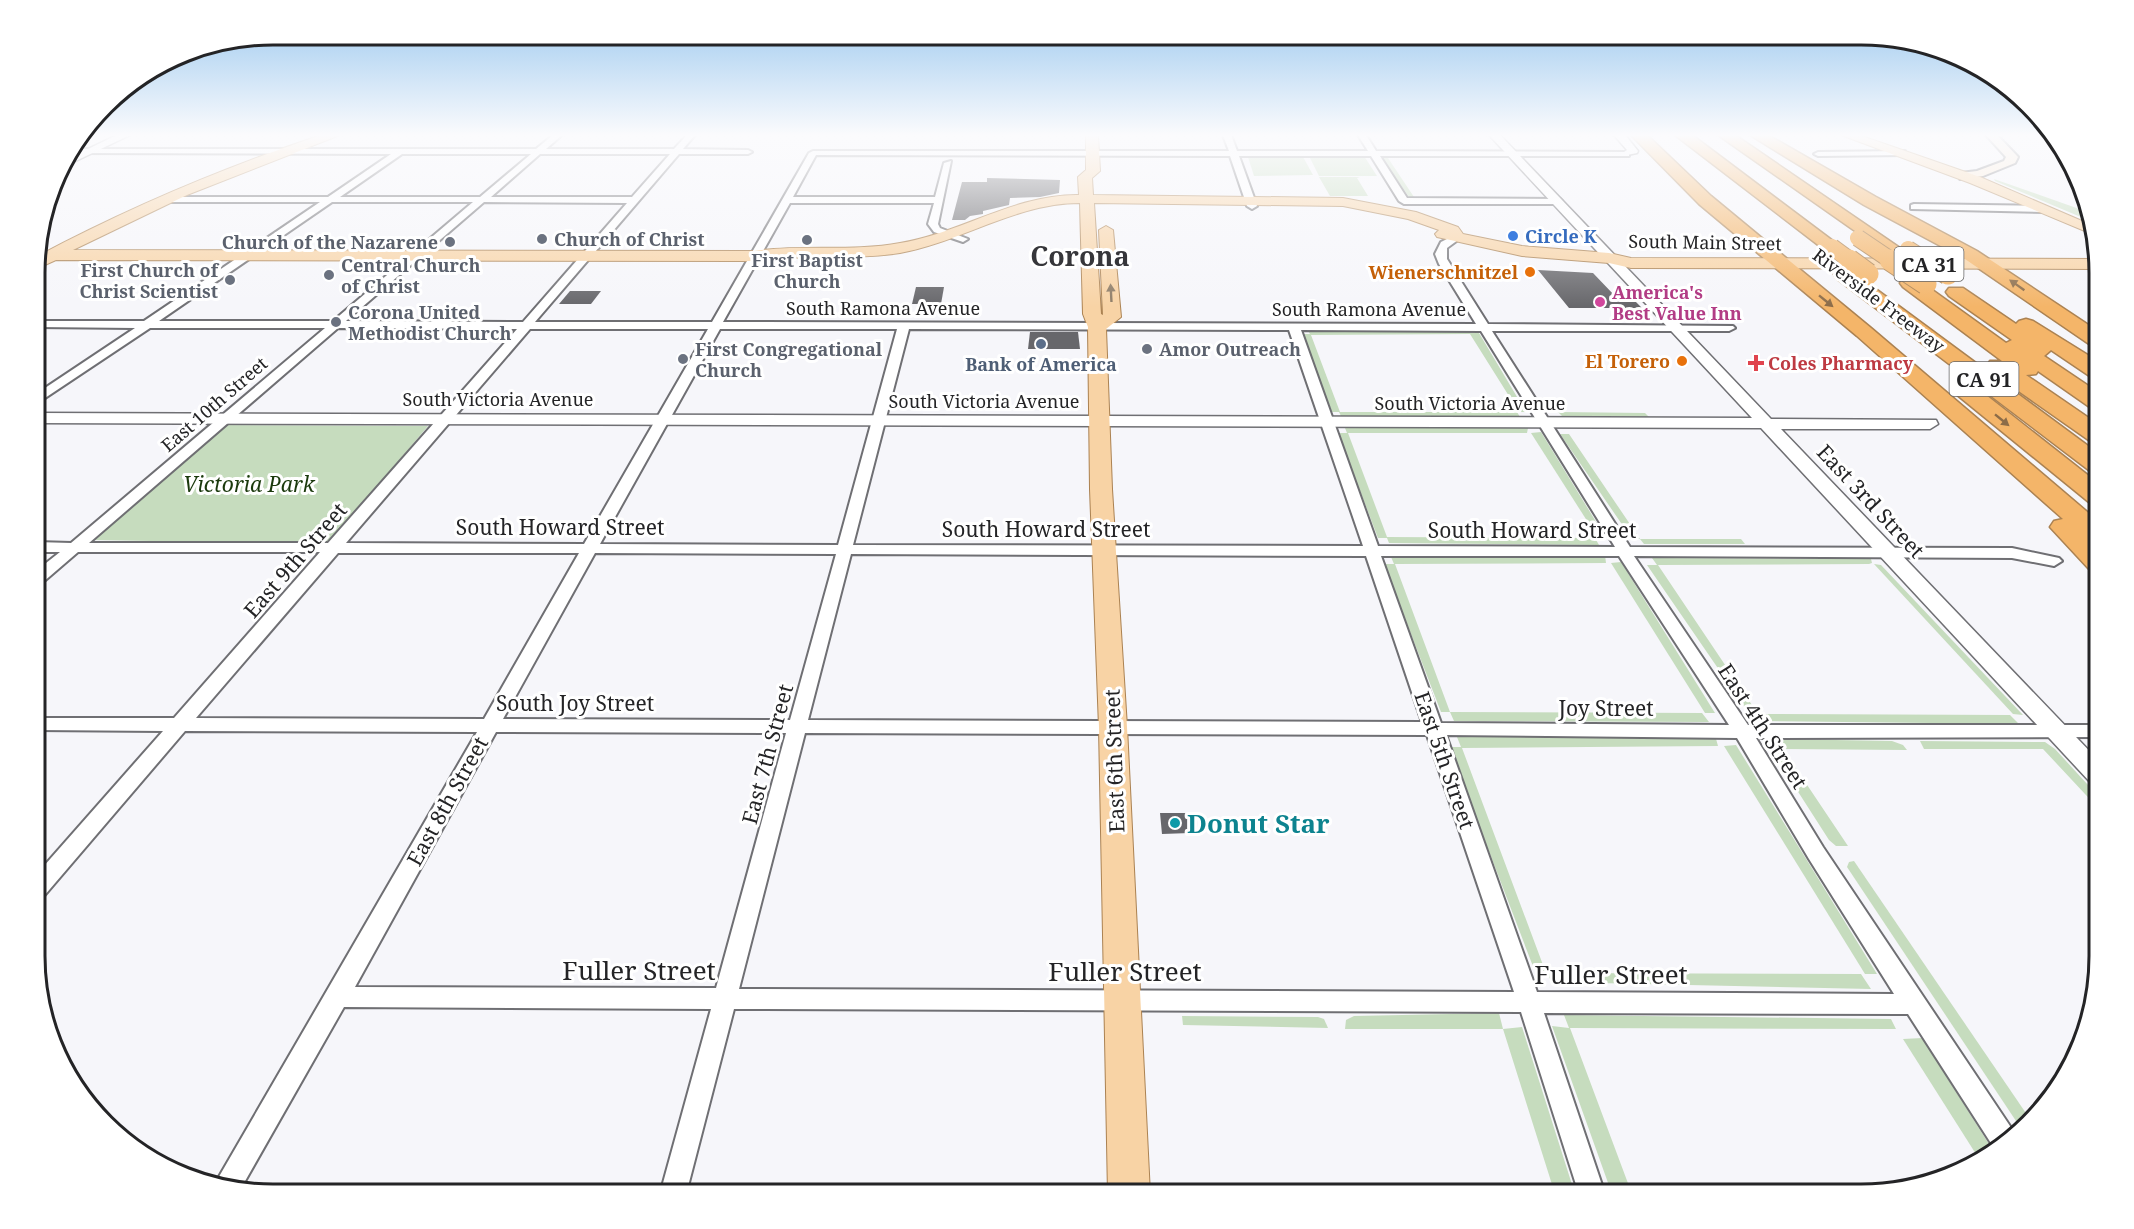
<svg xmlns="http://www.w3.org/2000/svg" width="2134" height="1229" font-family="'Noto Serif',serif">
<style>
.green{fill:#c6dcbe}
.building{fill:#67676b}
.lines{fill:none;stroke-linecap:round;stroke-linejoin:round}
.minor-casing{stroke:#6f6f73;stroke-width:4}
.tertiary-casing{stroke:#6f6f73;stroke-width:3}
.secondary-casing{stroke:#6f6f73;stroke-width:4}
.primary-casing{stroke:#ab8252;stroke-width:2}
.motorway-casing{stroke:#ab8252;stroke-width:3}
.minor{fill:#fff;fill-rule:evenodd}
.tertiary{fill:#fff;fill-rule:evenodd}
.secondary{fill:#fce9d2;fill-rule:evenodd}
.primary{fill:#f8d3a5;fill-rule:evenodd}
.motorway{fill:#f4b569;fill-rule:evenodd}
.rail-casing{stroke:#77777a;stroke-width:4}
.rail{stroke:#fff;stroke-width:2;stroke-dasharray:8;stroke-linecap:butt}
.motorway-bridge-far1-casing{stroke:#ab8252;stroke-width:18;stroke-linecap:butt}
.motorway-bridge-casing{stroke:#ab8252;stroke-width:23;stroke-linecap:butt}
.motorway-bridge-far1{stroke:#f4b569;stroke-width:16}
.motorway-bridge{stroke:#f4b569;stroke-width:21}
.oneway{fill:#8c6c48}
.oneway2{fill:#8e7c66}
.shop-dot{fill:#3f7fe0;stroke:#fff;stroke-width:2}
.worship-dot{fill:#6b7280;stroke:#fff;stroke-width:2}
.food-dot{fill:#e8710a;stroke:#fff;stroke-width:2}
.hotel-dot{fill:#d1479c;stroke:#fff;stroke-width:2}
.service-dot{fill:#5c6f8a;stroke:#fff;stroke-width:2}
.health-dot{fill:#e0444e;stroke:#fff;stroke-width:2}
.culture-dot{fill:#0f9aa8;stroke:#fff;stroke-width:2}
.labels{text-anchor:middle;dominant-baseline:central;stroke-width:6;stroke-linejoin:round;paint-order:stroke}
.far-shop-label{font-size:18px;font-weight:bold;fill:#366cbe;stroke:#fff;text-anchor:start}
.far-worship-label{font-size:18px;font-weight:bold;fill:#5b616d;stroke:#fff;text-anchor:start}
.far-street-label{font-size:18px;fill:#242426;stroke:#fff}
.far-food-label{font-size:18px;font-weight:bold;fill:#c56008;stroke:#fff;text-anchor:end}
.far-hotel-label{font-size:18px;font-weight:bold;fill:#b23c85;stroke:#fff;text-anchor:start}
.far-health-label{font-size:18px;font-weight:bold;fill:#be3a42;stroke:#fff;text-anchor:start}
.far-service-label{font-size:18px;font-weight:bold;fill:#4e5e75;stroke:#fff}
.shield{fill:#fff;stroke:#666667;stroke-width:1.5}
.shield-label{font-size:20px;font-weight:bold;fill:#242426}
.park-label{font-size:21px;font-style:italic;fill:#1a390c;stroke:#fff}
.street-label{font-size:21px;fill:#242426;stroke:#fff}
.near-culture-label{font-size:26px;font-weight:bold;fill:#0d838f;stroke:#fff;text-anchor:start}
.near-street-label{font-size:26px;fill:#242426;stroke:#fff}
.far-town-label{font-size:27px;font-weight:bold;fill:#36363a;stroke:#fff}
.rim{fill:none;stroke:#242426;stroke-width:3}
</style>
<rect width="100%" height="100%" fill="#f6f6fa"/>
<g class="green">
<polygon points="1302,155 1313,175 1254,176 1248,157"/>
<polygon points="1309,156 1364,156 1377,176 1319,176"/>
<polygon points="1386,156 1498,156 1500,158 1388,158 1414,197 1538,197 1541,200 1415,199 1409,197 1382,158 1387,158"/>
<polygon points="1319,177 1360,177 1357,178 1368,196 1330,196"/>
<polygon points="1994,179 2085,211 2088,220 1995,181"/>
<polygon points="1468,330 1471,333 1479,333 1526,412 1519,412 1470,334 1311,335 1340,412 1517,412 1520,417 1341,416 1339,412 1332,412 1303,334 1310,334 1308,331"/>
<polygon points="1558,412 1645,413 1649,417 1562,416"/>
<polygon points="223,425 428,426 329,544 90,540"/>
<polygon points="1345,428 1528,428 1527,433 1348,433 1387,537 1595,538 1599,545 1389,543 1387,538 1378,538 1338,433 1347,433"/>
<polygon points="1541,432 1606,538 1598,538 1531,433"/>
<polygon points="1560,434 1569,434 1640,539 1741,539 1745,544 1644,544 1640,539 1632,539"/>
<polygon points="1605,555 1606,563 1395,564 1450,712 1702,713 1709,722 1454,721 1450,712 1441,712 1384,564 1394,564 1391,557"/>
<polygon points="1652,558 1871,559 1872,563 1869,564 1658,565 1758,714 2010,715 2019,724 1764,721 1758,714 1748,712 1647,565 1657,565"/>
<polygon points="1621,562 1715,713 1705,713 1611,563"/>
<polygon points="1874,564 1881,565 2023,715 2013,714"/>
<polygon points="1715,735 1718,746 1462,748 1546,973 1861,974 1871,989 1552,982 1546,973 1534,969 1449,747 1461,747 1457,737"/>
<polygon points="1776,739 1892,741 1903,745 1907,750 1783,749 1848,846 1836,846 1829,840 1770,748 1772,742"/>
<polygon points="1920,741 2045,742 2055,749 2099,797 2099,809 2043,749 1924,749"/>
<polygon points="1736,745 1877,974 1865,974 1724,746"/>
<polygon points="1854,861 2032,1122 2022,1130 1847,867 1849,862"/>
<polygon points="1499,1013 1503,1029 1522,1027 1575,1194 1555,1194 1503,1029 1345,1029 1346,1020 1354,1016"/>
<polygon points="1564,1015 1891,1019 1896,1029 1570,1028 1632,1194 1612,1194 1552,1026 1569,1028"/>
<polygon points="1182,1016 1318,1017 1324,1019 1328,1028 1183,1025"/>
<polygon points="1922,1038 1994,1152 1981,1162 1903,1039"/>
</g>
<g class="building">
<polygon points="987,178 1060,180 1059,193 1040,197 1010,198 1009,205 983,211 983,214 970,216 965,220 952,220 962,182 987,182"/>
<polygon points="1538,270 1593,273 1615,296 1630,296 1642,308 1569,308"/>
<polygon points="916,287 944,287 941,304 912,304"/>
<polygon points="570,291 601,291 591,304 559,304"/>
<polygon points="1030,332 1078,332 1080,349 1028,349"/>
<polygon points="1160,813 1188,813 1190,833 1162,834"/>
</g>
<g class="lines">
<defs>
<g id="minor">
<path d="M553,135H562L546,149H674L687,135H695L683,149L748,150L752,152L748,154H679L535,322H712L809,153L813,151H1229L1223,135H1231L1237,151H1368L1358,135H1366L1376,151L1629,152V156H1380L1407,198L1560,199L1562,201L1557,204H1404L1399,201L1371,156H1239L1257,206L1252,209L1247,206L1230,156L816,155L793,197H935L944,163L951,161L938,224L940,228L968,239L963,242L934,232L928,224L934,203H790L723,322L1476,324L1439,264L1435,254L1441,242L1457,234L1462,237L1447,248V259L1488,324L1733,326L1735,328L1729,331H1492L1630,547L2012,548L2059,558L2062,561L2054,566L2012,558L1634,556L1748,725H2099V737L1756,738L1823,847L2016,1135L1996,1151L1908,1014L1544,1013L1605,1194H1579L1521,1012L734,1009L686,1194H660L711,1009L344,1007L240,1190L213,1187L477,732L185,731L44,896L36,898V875L163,731L36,730V718H174L320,552H78L42,583L36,585V571L60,552H36V542L71,543L325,328H150L36,404V394L135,328L36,327V321H144L320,202H167L164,201V197H328L391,154L70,153L73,149H536ZM402,154H531L480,197H340ZM540,154H670L632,197H491ZM332,202H473L333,321H159ZM484,202L627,203L523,322L346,321ZM338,328L517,329L328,543H89ZM530,329H708L584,544L346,543ZM720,329H897L838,545L600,544ZM909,329L1289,330L1363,546L853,545ZM1301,330L1481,331L1615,547L1378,546ZM338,553H579L484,719L196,718ZM595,553L836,554L790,720L503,719ZM851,554L1366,556L1422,722L808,720ZM1381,556H1619L1729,725L1441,723ZM496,732L786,733L716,988L355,987ZM805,733L1427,735L1514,992L739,989ZM1446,735L1737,738L1809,859L1894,994L1537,992Z"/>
<polygon points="1902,151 1905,151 1905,155 1818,156 1814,154 1818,152"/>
<polygon points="1914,204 2044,206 2049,209 2044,212 1911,209 1911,205"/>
</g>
<g id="tertiary">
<polygon points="117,135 130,135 59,169 65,160"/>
<polygon points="1489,135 1500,135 1771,419 1936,420 1938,424 1930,429 1781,429 2099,761 2099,785 2090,782 1761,428 36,423 36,413 1752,418"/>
<polygon points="1614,135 1625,135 1638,151 1637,153 1622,156 1621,154 1627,150"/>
</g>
<polygon id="secondary" points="1986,135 1997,135 2018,157 2015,163 1983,176 1960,179 1960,173 1977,171 2004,161 2006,157"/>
<g id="primary">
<path d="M321,135H340L187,195L73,250L754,251C802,244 851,252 900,243C961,233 1015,194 1079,195L1078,177L1086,170V135H1098L1100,171L1092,178L1093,195L1343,198L1416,212L1458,227L1463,234L1522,246L1609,253L1631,258L2099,259V269L1631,268L1609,263L1522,256L1437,237L1435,234L1439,230L1408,219L1343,206L1094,203L1101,314L1103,315L1099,230L1106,226L1113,230L1121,317L1106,329L1112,489L1127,727L1150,1194H1108L1099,727L1090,489L1088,327L1083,314L1080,203C1016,203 961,242 900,253C852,261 802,253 754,261L56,260L36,269V257C128,208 223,168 321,135Z"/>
<polygon points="1841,135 1859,135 1980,177 2089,224 2092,234 1970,183"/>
</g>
<g id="motorway">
<polygon points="1631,135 1647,135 1711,196 1871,328 2099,522 2099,544 2096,543 2099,547 2099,571 2089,569 2050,527 2054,521 2063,519 1857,336 1699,204"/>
<polygon points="1675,135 1692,135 1841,247 1838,251 1826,251"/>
<polygon points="1718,135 1735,135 1900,248 1897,252 1885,252"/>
<polygon points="1750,135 1768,135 1876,197 1977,251 2099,332 2099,348 2092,346 1965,259 1864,205"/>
<polygon points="1843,268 1850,270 2099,454 2099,474 2090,471 1836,278 1834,274 1836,270"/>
<polygon points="1910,277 1917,279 2006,343 2012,340 1949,296 1946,292 1949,288 1963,288 2016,324 2019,321 2026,319 2033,321 2099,362 2099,379 2091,377 2051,350 2044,356 2099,393 2099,410 2091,408 2038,371 2036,374 2026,375 2099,425 2099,443 2090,441 1990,371 1987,366 1990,361 2002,361 1903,287 1900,283 1903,279"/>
<polygon points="1964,382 1972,384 2099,484 2099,505 2090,503 1956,394 1953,389 1956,384"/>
</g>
</defs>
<use href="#minor" class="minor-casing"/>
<use href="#tertiary" class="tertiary-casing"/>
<use href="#secondary" class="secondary-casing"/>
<use href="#primary" class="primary-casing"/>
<use href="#motorway" class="motorway-casing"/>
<use href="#minor" class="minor"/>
<use href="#tertiary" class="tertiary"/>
<use href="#secondary" class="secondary"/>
<use href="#primary" class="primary"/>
<use href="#motorway" class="motorway"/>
<defs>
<polyline id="rail" points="2063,157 2070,161"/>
</defs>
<use href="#rail" class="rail-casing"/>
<use href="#rail" class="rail"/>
<defs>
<g id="motorway-bridge-far1">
<polyline points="1858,238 1892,261"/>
<polyline points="1832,247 1851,261"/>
<polyline points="1908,249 1927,261"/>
</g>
<g id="motorway-bridge">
<polyline points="1849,260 1868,274"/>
<polyline points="1890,260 1926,284"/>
<polyline points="1925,260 1948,274"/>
</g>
</defs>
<use href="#motorway-bridge-far1" class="motorway-bridge-far1-casing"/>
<use href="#motorway-bridge" class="motorway-bridge-casing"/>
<use href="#motorway-bridge-far1" class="motorway-bridge-far1"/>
<use href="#motorway-bridge" class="motorway-bridge"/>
</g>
<defs><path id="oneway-solid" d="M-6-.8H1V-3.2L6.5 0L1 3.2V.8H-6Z" transform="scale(1.5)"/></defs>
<g class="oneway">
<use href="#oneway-solid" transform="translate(2017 285) rotate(-145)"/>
<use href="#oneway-solid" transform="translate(1826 301) rotate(39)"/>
<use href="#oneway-solid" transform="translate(2002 420) rotate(39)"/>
</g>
<use class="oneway2" href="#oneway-solid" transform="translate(1111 293) rotate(-93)"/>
<linearGradient id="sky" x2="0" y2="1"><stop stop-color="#97c6ee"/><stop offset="0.44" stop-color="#fbfbfd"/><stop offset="1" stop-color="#fbfbfd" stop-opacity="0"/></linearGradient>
<rect width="2134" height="307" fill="url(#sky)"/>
<circle class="shop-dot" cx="1513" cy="236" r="6"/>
<g class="worship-dot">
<circle cx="542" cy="239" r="6"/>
<circle cx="807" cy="240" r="6"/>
<circle cx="450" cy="242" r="6"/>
<circle cx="329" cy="275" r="6"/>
<circle cx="230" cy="280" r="6"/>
<circle cx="336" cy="322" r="6"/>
<circle cx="1147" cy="349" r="6"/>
<circle cx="683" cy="359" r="6"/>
</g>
<g class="food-dot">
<circle cx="1530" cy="272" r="6"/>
<circle cx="1682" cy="361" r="6"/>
</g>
<circle class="hotel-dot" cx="1600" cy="302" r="6"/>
<circle class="service-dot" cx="1041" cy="344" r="6"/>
<path class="health-dot" d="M1753 354h6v6h6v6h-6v6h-6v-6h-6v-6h6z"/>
<circle class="culture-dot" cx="1175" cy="823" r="6"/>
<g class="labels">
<g class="far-shop-label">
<text x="1525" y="236">Circle K</text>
</g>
<g class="far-worship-label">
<text x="554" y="239">Church of Christ</text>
<text x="438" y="242" text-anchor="end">Church of the Nazarene</text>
<text x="807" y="260" text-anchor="middle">First Baptist<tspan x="807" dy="21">Church</tspan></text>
<text x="341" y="265">Central Church<tspan x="341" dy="21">of Christ</tspan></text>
<text x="218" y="270" text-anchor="end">First Church of<tspan x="218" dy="21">Christ Scientist</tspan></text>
<text x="348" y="312">Corona United<tspan x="348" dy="21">Methodist Church</tspan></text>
<text x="695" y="349">First Congregational<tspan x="695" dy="21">Church</tspan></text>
<text x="1159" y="349">Amor Outreach</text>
</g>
<g class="far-street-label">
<text transform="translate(1705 242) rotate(1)">South Main Street</text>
<text transform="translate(1879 300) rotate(37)">Riverside Freeway</text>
<text x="883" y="308">South Ramona Avenue</text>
<text x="1369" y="309">South Ramona Avenue</text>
<text x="498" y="399">South Victoria Avenue</text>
<text x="984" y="401">South Victoria Avenue</text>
<text x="1470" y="403">South Victoria Avenue</text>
<text transform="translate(214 404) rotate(-41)">East 10th Street</text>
</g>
<g class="far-food-label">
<text x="1518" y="272">Wienerschnitzel</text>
<text x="1670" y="361">El Torero</text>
</g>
<g class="far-hotel-label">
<text x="1612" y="292">America's<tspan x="1612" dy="21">Best Value Inn</tspan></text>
</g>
<g class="far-health-label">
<text x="1768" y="363">Coles Pharmacy</text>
</g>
<g class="far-service-label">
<text x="1041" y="364">Bank of America</text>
</g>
<g class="shield">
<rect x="1894.5" y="247" width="69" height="34" rx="4.5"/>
<rect x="1949.5" y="362" width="69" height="34" rx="4.5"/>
</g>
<g class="shield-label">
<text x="1929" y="264">CA 31</text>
<text x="1984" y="379">CA 91</text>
</g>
<g class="park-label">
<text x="249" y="484">Victoria Park</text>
</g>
<g class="street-label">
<text transform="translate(1871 501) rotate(47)">East 3rd Street</text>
<text x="560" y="527">South Howard Street</text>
<text x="1046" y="529">South Howard Street</text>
<text x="1532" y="530">South Howard Street</text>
<text transform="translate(295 560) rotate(-49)">East 9th Street</text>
<text x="575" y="703">South Joy Street</text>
<text x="1606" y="708">Joy Street</text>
<text transform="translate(1763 726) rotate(57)">East 4th Street</text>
<text transform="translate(767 754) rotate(-75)">East 7th Street</text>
<text transform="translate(1445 760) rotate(71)">East 5th Street</text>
<text transform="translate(1114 761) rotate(-92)">East 6th Street</text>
<text transform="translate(447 801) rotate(-61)">East 8th Street</text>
</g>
<g class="near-culture-label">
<text x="1187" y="823">Donut Star</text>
</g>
<g class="near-street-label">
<text x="639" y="970">Fuller Street</text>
<text x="1125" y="971">Fuller Street</text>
<text x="1611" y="974">Fuller Street</text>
</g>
<g class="far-town-label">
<text x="1080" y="255">Corona</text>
</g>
</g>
<path d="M0 0H2134V1229H0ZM273 45H1861A228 228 0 0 1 2089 273V956A228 228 0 0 1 1861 1184H273A228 228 0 0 1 45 956V273A228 228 0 0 1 273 45Z" fill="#fff" fill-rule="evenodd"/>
<path class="rim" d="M273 45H1861A228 228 0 0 1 2089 273V956A228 228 0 0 1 1861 1184H273A228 228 0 0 1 45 956V273A228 228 0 0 1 273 45Z"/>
</svg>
